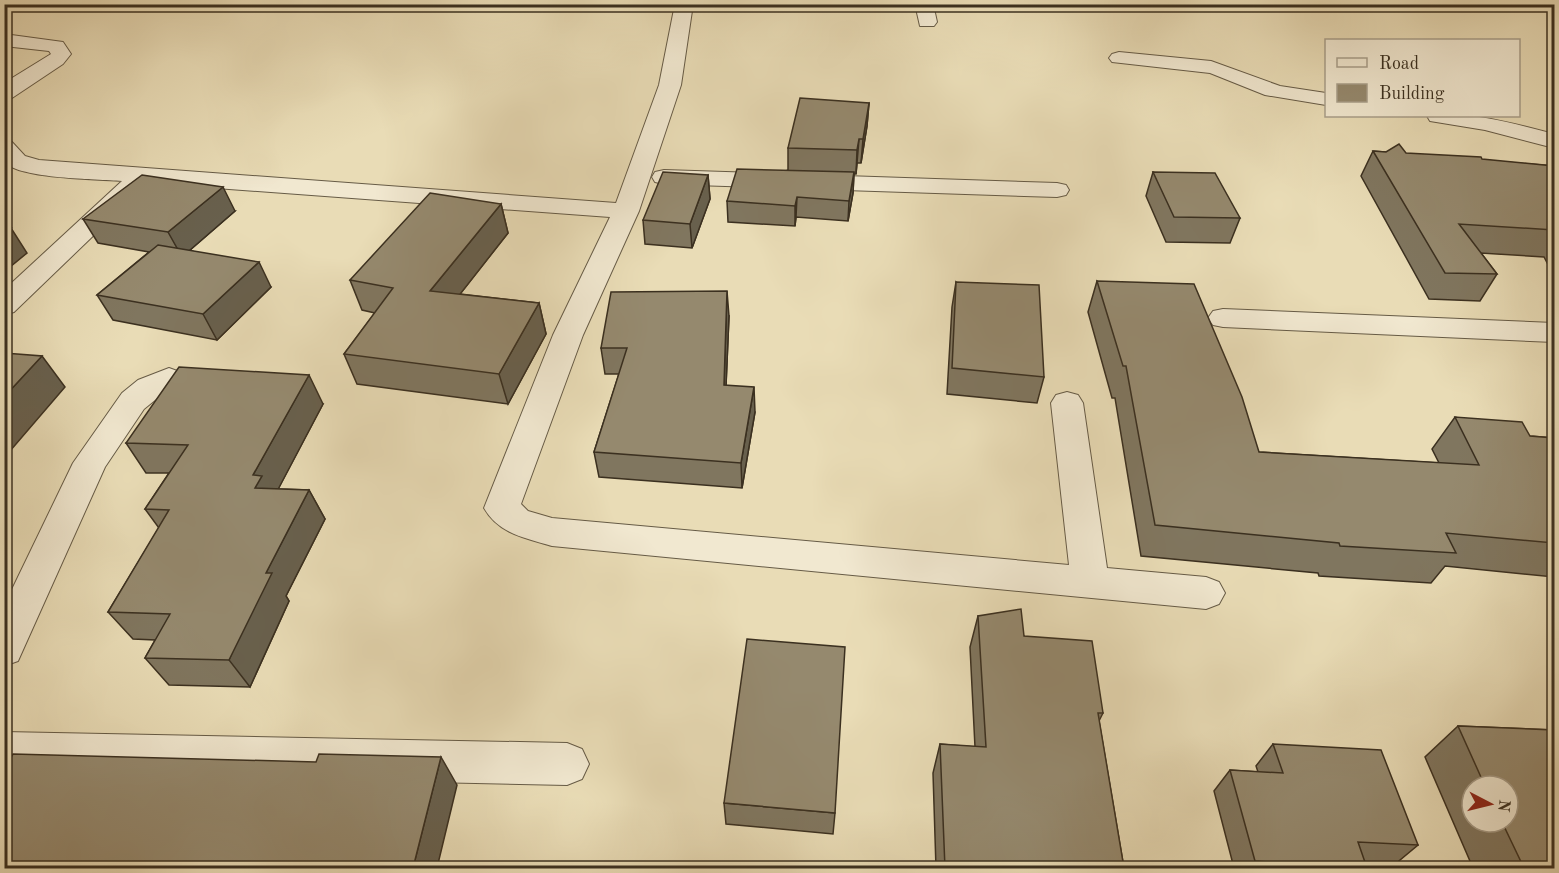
<svg xmlns="http://www.w3.org/2000/svg" width="1559" height="873" font-family="'Old Standard TT',serif">
<style>
.lines{fill:none;stroke-linecap:round;stroke-linejoin:round}
.minor-casing{stroke:#665b46;stroke-width:2}
.minor{fill:#f1e8d0;fill-rule:evenodd}
.wall{fill:#80765f;stroke:#3b3020;stroke-width:1.5;fill-rule:evenodd}
.shaded-wall{fill:#68604d;stroke:#3b3020;stroke-width:1.5}
.building{fill:#95896e;stroke:#3b3020;stroke-width:1.5}
</style>
<rect width="100%" height="100%" fill="#e9dcb6"/>
<filter id="stains"><feTurbulence type="fractalNoise" baseFrequency=".00333" numOctaves="4"/><feColorMatrix values="0 0 0 0 .2 0 0 0 0 .09 0 0 0 0 .02 0 0 0 .5 -.17"/></filter>
<radialGradient id="worn" r=".72"><stop offset=".6" stop-color="#630" stop-opacity="0"/><stop offset="1" stop-color="#630" stop-opacity=".3"/></radialGradient>
<g class="lines">
<defs>
<g id="minor">
<path d="M675,4H693L681,85L639,211L583,335L521,504L528,511L552,518L1069,565L1051,403L1056,395L1067,392L1078,395L1083,403L1107,568L1206,577L1219,582L1225,593L1219,604L1206,609L552,546C525,538 499,534 484,508L553,335L610,217L148,183L14,312L4,315V290L122,181C97,179 20,179 4,162V140L12,142L25,156L39,160L616,203L659,85Z"/>
<polygon points="915,4 933,4 937,22 934,26 920,26"/>
<polygon points="4,34 63,42 71,54 63,64 12,98 4,99 4,83 51,54 49,51 4,46"/>
<polygon points="1119,52 1211,61 1280,86 1326,93 1326,105 1265,95 1210,73 1112,62 1109,58 1112,54"/>
<path d="M1427,116C1472,111 1511,123 1554,134V148L1485,130L1430,121Z"/>
<polygon points="664,170 1057,183 1066,185 1069,190 1066,195 1057,197 664,184 655,182 652,177 655,172"/>
<polygon points="1223,309 1554,323 1554,342 1223,327 1213,325 1208,318 1213,311"/>
<polygon points="169,368 180,372 185,379 180,386 160,396 144,409 105,467 18,661 4,666 4,606 73,463 122,393 138,380"/>
<polygon points="4,732 567,743 582,749 589,764 582,779 567,785 4,773"/>
</g>
</defs>
<use href="#minor" class="minor-casing"/>
<use href="#minor" class="minor"/>
</g>
<g class="wall">
<polygon points="869,103 867,126 861,163 857,163 856,174 854,174 853,193 848,221 796,217 795,226 728,222 727,201 788,170 788,148"/>
<polygon points="1373,151 1554,166 1554,276 1544,257 1481,253 1497,274 1480,301 1429,299 1361,176"/>
<polygon points="1153,172 1240,218 1230,243 1166,242 1146,196"/>
<polygon points="708,175 710,199 692,248 645,244 643,220"/>
<polygon points="501,204 508,233 460,294 539,303 546,334 508,404 357,384 344,354 375,313 362,310 350,280"/>
<polygon points="235,211 190,250 271,287 217,340 113,320 97,295 149,252 98,243 83,219"/>
<polygon points="1097,281 1259,452 1439,463 1432,449 1455,417 1530,436 1554,438 1554,577 1445,566 1431,583 1319,576 1318,573 1141,556 1115,398 1112,398 1088,312"/>
<polygon points="956,282 1044,377 1037,403 947,394 952,307"/>
<polygon points="729,316 726,385 755,412 742,488 599,477 594,452 619,374 605,374 601,348"/>
<polygon points="323,404 278,489 309,490 325,519 286,596 289,601 250,687 169,685 145,658 155,640 133,639 108,612 159,528 145,509 169,473 146,473 126,443"/>
<polygon points="978,616 1024,636 1103,713 1099,721 1124,868 936,868 933,773 940,744 975,747 970,647"/>
<path d="M1458,726L1554,730V868H1473L1425,757ZM1472,786H1508V822H1472Z"/>
<polygon points="1273,744 1418,845 1394,865 1366,864 1367,868 1234,868 1214,791 1230,770 1258,772 1256,766"/>
<polygon points="724,803 835,813 833,834 726,824"/>
</g>
<g class="shaded-wall">
<polygon points="869,103 867,126 861,163 863,139"/>
<polygon points="859,139 857,163 856,174 857,150"/>
<polygon points="854,172 853,193 848,221 849,201"/>
<polygon points="708,175 710,199 692,248 690,224"/>
<polygon points="223,187 235,211 182,257 168,232"/>
<polygon points="797,197 796,217 795,226 795,206"/>
<polygon points="501,204 508,233 439,321 430,291"/>
<polygon points="11,228 27,253 4,272 4,233"/>
<polygon points="259,262 271,287 217,340 203,314"/>
<polygon points="727,291 729,316 725,410 724,385"/>
<polygon points="539,303 546,334 508,404 499,374"/>
<polygon points="42,356 65,387 4,458 4,397"/>
<polygon points="309,375 323,404 274,497 255,488 253,475"/>
<polygon points="754,387 755,412 742,488 741,463"/>
<polygon points="309,490 325,519 286,596 289,601 250,687 229,660 266,573"/>
<polygon points="441,757 457,785 437,868 413,868"/>
</g>
<g class="building">
<polygon points="800,98 869,103 863,139 859,139 857,150 788,148"/>
<polygon points="1399,144 1406,153 1481,157 1482,159 1554,166 1554,230 1459,224 1497,274 1445,273 1373,151 1386,152"/>
<polygon points="737,169 854,172 849,201 797,197 795,206 727,201"/>
<polygon points="663,172 708,175 690,224 643,220"/>
<polygon points="1153,172 1215,173 1240,218 1174,217"/>
<polygon points="142,175 223,187 168,232 83,219"/>
<polygon points="430,193 501,204 430,291 539,303 499,374 344,354 393,288 350,280"/>
<polygon points="4,227 11,228 4,233"/>
<polygon points="158,245 259,262 203,314 97,295"/>
<polygon points="1097,281 1194,284 1242,397 1259,452 1479,465 1455,417 1522,422 1530,436 1554,438 1554,543 1446,533 1456,553 1340,546 1339,543 1155,525 1126,366 1123,366"/>
<polygon points="956,282 1039,285 1044,377 952,368"/>
<polygon points="727,291 724,385 754,387 741,463 594,452 627,348 601,348 611,292"/>
<polygon points="4,353 42,356 4,397"/>
<polygon points="179,367 309,375 253,475 262,476 255,488 309,490 266,573 272,573 229,660 145,658 170,614 108,612 169,510 145,509 188,445 126,443"/>
<polygon points="1021,609 1024,636 1092,641 1103,713 1098,713 1124,868 945,868 940,744 986,747 978,616"/>
<polygon points="747,639 845,647 835,813 724,803"/>
<polygon points="1458,726 1554,730 1554,868 1524,868 1502,822 1508,822 1508,786 1485,786"/>
<polygon points="1273,744 1381,750 1418,845 1358,842 1367,868 1295,868 1294,864 1255,861 1230,770 1283,773"/>
<polygon points="13,754 316,762 319,754 441,757 413,868 4,868 4,769"/>
</g>
<rect width="1559" height="873" fill="none" stroke="#e9dcb6" stroke-width="24"/>
<rect x="6" y="6" width="1547" height="861" fill="none" stroke="#3b3020" stroke-width="3"/>
<rect x="12" y="12" width="1535" height="849" fill="none" stroke="#3b3020" stroke-width="1.5"/>
<rect x="1325" y="39" width="195" height="78" fill="#f1e8d0" stroke="#a89e8a" stroke-width="1.5"/>
<rect x="1337" y="58" width="30" height="9" fill="#f1e8d0" stroke="#a89e8a" stroke-width="1.5"/>
<text x="1379" y="69" font-size="18" fill="#3b3020">Road</text>
<rect x="1337" y="84" width="30" height="18" fill="#95896e" stroke="#a89e8a" stroke-width="1.5"/>
<text x="1379" y="99" font-size="18" fill="#3b3020">Building</text>
<g transform="translate(1490 804) rotate(97)"><circle r="28" fill="#f1e8d0" stroke="#a89e8a" stroke-width="1.5"/>
<path d="M0-4.5L10 22L0 15L-10 22Z" fill="#8f2418"/>
<text y="-9" font-size="16" font-weight="bold" text-anchor="middle" fill="#3b3020">N</text>
</g>
<rect width="100%" height="100%" filter="url(#stains)"/>
<rect width="100%" height="100%" fill="url(#worn)"/>
</svg>
